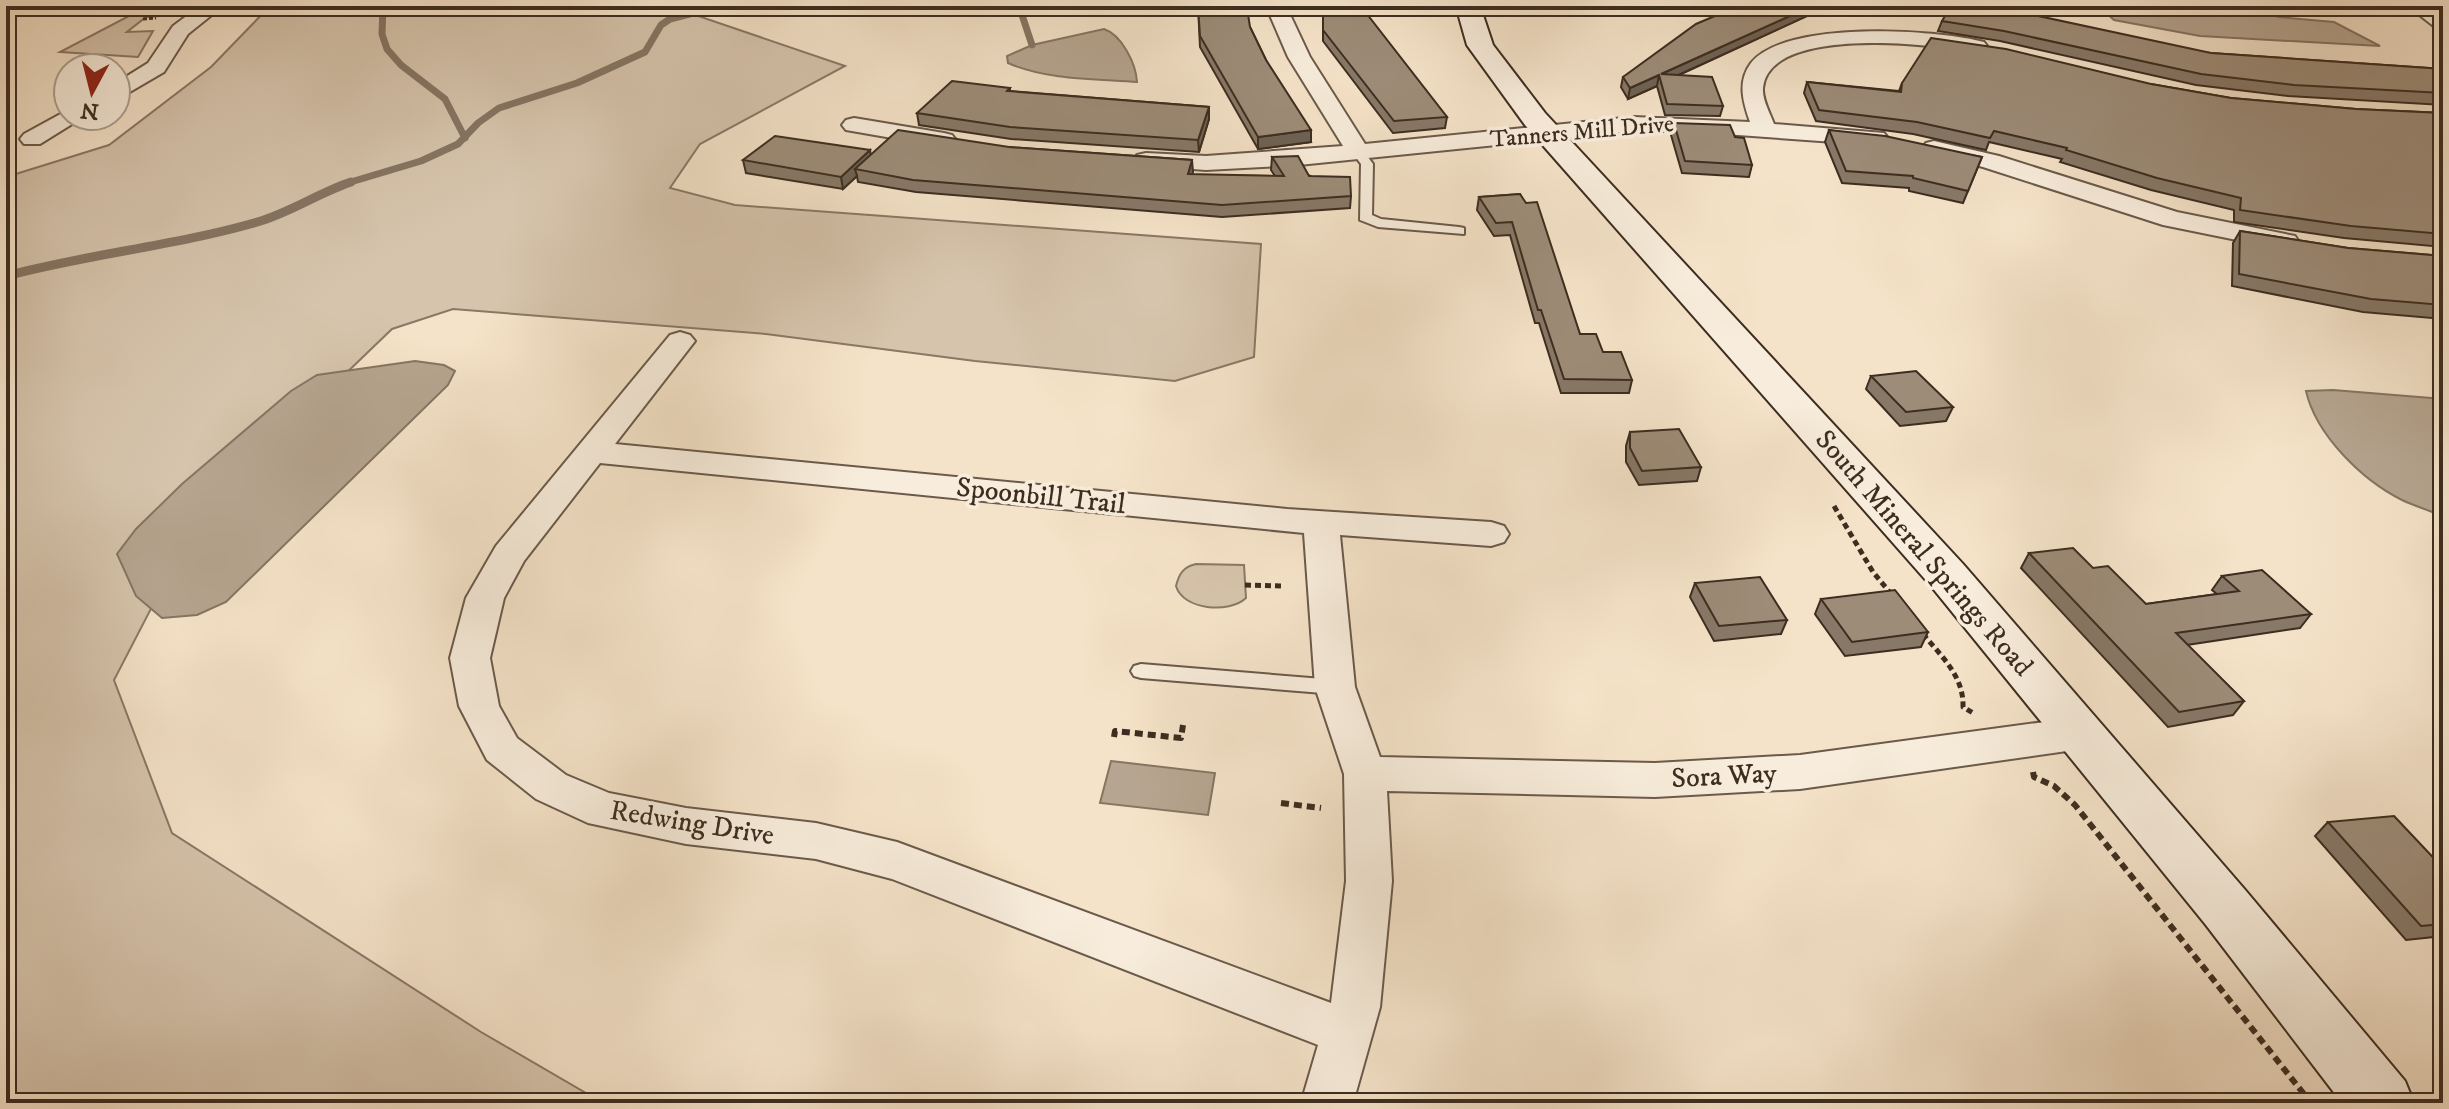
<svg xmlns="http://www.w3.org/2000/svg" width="2449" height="1109" font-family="'IM FELL DW Pica',serif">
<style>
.green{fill:#d6c4ac;stroke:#8a7866;stroke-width:2}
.water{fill:#b6a590;stroke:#867563;stroke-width:2}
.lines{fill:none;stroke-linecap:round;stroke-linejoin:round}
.stream-far1{stroke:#867563;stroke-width:7}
.stream{stroke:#867563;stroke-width:9}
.lane-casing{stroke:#6b5a4a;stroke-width:4}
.street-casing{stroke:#6b5a4a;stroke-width:4}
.secondary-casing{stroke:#3d2d20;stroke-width:4}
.path-far2{stroke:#3d2d20;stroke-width:3;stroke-dasharray:4 2;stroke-linecap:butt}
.path-far1{stroke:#3d2d20;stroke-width:5;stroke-dasharray:6 4;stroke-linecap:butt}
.path{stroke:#3d2d20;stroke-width:6;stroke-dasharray:8 5;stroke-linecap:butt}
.lane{fill:#f8eddc;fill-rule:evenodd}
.street{fill:#f8eddc;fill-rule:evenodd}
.secondary{fill:#f8eddc;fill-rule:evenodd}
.wall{fill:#877867;stroke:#3d2d20;stroke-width:2}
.shaded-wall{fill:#6e6254;stroke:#3d2d20;stroke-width:2}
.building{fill:#9d8c78;stroke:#3d2d20;stroke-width:2}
.labels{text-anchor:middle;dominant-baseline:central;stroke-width:7;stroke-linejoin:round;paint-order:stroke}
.far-street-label{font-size:24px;fill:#3d2d20;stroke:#f8eddc}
.street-label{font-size:28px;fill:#3d2d20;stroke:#f8eddc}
</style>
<rect width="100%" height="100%" fill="#f5e3c9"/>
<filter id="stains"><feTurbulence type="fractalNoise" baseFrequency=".0025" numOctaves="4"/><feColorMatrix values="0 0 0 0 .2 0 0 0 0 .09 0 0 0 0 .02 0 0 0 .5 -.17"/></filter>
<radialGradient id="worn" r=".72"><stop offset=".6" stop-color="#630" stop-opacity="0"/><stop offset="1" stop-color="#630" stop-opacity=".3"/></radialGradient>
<g class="green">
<polygon points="148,6 188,6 174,15 146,17 127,32 153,31 138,57 60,52"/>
<polygon points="270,6 496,14 571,12 607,6 669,6 845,66 700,144 670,188 735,205 1261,244 1254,357 1175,381 975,361 766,334 453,309 392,329 200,514 114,680 172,833 481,1032 603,1103 6,1103 6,177 109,145 211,67"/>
<path d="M1196,564L1244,565L1246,598C1229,614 1183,610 1176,586C1179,574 1183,567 1196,564Z"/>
</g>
<g class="water">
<polygon points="2120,6 2244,6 2279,17 2334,22 2380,46 2200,36 2114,20 2106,13"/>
<path d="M1104,29C1122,35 1136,64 1137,82C1095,79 1046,80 1008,63L1007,56L1032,45Z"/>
<polygon points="415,361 444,365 455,371 448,385 226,602 197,615 162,618 136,596 117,554 136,529 182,484 291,391 317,375"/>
<path d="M2333,390L2443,399V516C2430,511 2415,506 2402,500C2362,480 2316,435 2306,391Z"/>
<polygon points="1111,761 1215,773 1208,815 1100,803"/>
</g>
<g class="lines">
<g class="stream-far1">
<polyline points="383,6 382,34 387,49 401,65 445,99 465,138"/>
<polyline points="1010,6 1020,9 1032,45"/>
<polyline points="344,184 421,161 458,144 478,123 499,108 577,83 645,52 661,25 670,19 720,6"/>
</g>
<path class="stream" d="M6,276C88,254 173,246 254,223C288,214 318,193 351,182"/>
<defs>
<g id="lane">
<polygon points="1354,149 1362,149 1373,164 1372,215 1381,219 1459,227 1464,228 1464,234 1378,227 1360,220 1361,164 1352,152"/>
<polygon points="1141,664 1335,680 1342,682 1345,687 1342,692 1335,694 1141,678 1134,676 1131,671 1134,666"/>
</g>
<g id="street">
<polygon points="200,6 223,6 188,34 164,72 116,100 116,83 148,63 173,26"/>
<path d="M1266,6H1286L1310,57L1365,144L1634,117L1750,122C1743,102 1737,82 1751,63C1785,20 1935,29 1984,42L1987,46C1984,51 1984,52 1978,52C1962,53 1944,48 1929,46C1890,42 1768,34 1763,88C1762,100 1770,113 1774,124L1884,133L1888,138L1884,143L1876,145L1682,131H1634L1299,165L1206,170L1137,165L1134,160L1137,155L1146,153L1206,156L1343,146L1288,57Z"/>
<polygon points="2408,6 2431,6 2443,15 2443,30 2436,28"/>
<polygon points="66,111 68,116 85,116 40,144 24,144 20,139 24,134"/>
<polygon points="854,118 944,133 952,135 956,140 952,145 944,147 846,130 842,125 846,120"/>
<polygon points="1934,141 1999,156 2177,212 2295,236 2299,242 2295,248 2286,250 2163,225 1983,167 1926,153 1922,148 1926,143"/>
<path d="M680,332L690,335L695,341L615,444L1287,509L1491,522L1504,526L1509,534L1504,542L1491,546L1340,535L1355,687L1380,757L1655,763L1800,755L2081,717L2096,722L2102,733L2096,744L2081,749L1800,789L1655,797L1387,791L1392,881L1380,1007L1353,1103H1301L1318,1045L892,879L816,859L686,844L588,823L536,799L487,760L459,706L450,658L466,598L496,546L670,335ZM600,463L1304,533L1315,687L1344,774L1346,881L1331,1003L897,842L816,823L686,808L609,793L566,775L517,738L499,706L490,658L504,598L524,561Z"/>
</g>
<polygon id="secondary" points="1456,6 1480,6 1493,45 1545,113 1963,564 2246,891 2405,1081 2414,1103 2342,1103 2206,925 1931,586 1525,125 1467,45"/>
</defs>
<use href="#lane" class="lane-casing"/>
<use href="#street" class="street-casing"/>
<use href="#secondary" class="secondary-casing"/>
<polyline class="path-far2" points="143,19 156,18"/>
<g class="path-far1">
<polyline points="1834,506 1873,572 1892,595"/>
<polyline points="1245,585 1283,586"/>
<path d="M1923,634C1941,656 1964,676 1963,707L1973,713"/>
</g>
<g class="path">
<polyline points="1114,737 1115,731 1181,738 1183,725"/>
<polyline points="2033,772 2034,777 2054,786 2075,805 2311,1103"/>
<polyline points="1281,803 1321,808"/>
</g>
<use href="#lane" class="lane"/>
<use href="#street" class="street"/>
<use href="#secondary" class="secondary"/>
</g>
<g class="wall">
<polygon points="1198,6 1233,15 1250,27 1266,60 1311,142 1258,149 1200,47"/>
<polygon points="1812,6 1809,15 1679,75 1723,106 1720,116 1665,115 1657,86 1628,99 1621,87 1623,77"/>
<polygon points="1323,9 1447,117 1445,128 1393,133 1323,41"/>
<polygon points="1942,21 2211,53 2443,69 2443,105 2288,96 2196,85 2000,41 1938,31"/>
<polygon points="1807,82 1899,91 1902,83 2151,84 2231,98 2356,109 2443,113 2443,247 2344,238 2234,222 2234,210 2151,190 2060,162 2062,159 1989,142 1986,150 1913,134 1816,121 1804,93"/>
<polygon points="1010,88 1010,91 1209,107 1209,119 1199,152 1011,139 919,125 917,113"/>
<polygon points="1674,123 1735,137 1752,165 1749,177 1682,173 1671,135"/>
<polygon points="1829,130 1982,157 1963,203 1909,191 1909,188 1842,183 1825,142"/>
<polygon points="1009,147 1192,160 1192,175 1275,176 1271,170 1272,157 1351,196 1350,208 1222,217 916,192 858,182 857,176 843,189 746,173 743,160 871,155"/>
<polygon points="1520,194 1580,334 1603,352 1632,380 1629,393 1561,393 1539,323 1535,323 1510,235 1494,236 1477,210 1479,197"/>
<polygon points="2240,231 2348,248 2443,256 2443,319 2363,312 2232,286 2233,243"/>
<polygon points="1871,376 1953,407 1946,421 1900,426 1866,389"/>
<polygon points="1630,432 1701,467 1697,481 1639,485 1626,462 1626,446"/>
<polygon points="2029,553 2146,604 2217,594 2212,590 2222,576 2311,614 2300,628 2187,645 2244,701 2233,715 2168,727 2021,568"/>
<polygon points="1695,583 1787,620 1781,634 1714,641 1690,597"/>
<polygon points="1821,599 1928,632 1921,647 1845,656 1815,614"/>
<polygon points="2328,822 2443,868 2443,936 2406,940 2315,836"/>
</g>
<g class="shaded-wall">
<polygon points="1812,6 1809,15 1661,83 1661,74"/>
<polygon points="1659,75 1657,86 1628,99 1630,88"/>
<polygon points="1209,107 1209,119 1199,152 1198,140"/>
<polygon points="1311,130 1311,142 1258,149 1258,137"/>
<polygon points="870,150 872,162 855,169 857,176 843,189 841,177"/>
<polygon points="1192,160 1193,172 1188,187 1188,174"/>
</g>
<g class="building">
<polygon points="1198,6 1231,6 1233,15 1248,14 1250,27 1266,60 1311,130 1258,137 1200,36"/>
<polygon points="1758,6 1812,6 1661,74 1712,77 1723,106 1667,104 1659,75 1630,88 1623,77 1696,24 1729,10"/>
<polygon points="1951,6 1982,6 2029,14 2211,53 2443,69 2443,93 2294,85 2201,74 2004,31 1942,21"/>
<polygon points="1323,9 1363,9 1447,117 1394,121 1323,30"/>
<polygon points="1931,38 2006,49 2151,84 2231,98 2356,109 2443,113 2443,234 2351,226 2240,210 2241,198 2157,178 2066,150 2067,148 1994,131 1990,138 1917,122 1819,110 1807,82 1901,92 1902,83"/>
<polygon points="952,81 1010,88 1007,91 1209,107 1198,140 1010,127 917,113"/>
<polygon points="1674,123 1730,125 1735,137 1744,138 1752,165 1685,161"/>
<polygon points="898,130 1009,147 1192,160 1188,174 1284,176 1272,157 1298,156 1309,176 1350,177 1351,196 1222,205 913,180 855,169"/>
<polygon points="1829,130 1885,136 1982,157 1968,191 1913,178 1913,176 1846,171"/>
<polygon points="775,136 870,150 841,177 743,160"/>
<polygon points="1520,194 1526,203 1537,202 1580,334 1596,334 1603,352 1621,352 1632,380 1564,379 1541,310 1538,310 1512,222 1496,223 1479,197"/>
<polygon points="2240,231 2348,248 2443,256 2443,305 2371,299 2239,274"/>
<polygon points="1916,371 1953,407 1906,412 1871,376"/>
<polygon points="1679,429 1701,467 1642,471 1630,448 1630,432"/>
<polygon points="2073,548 2093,568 2108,566 2146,604 2239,591 2222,576 2262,570 2311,614 2176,633 2244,701 2179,712 2029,553"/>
<polygon points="1760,577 1787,620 1719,626 1695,583"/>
<polygon points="1895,590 1928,632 1852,642 1821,599"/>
<polygon points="2394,816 2443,868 2443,924 2421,926 2328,822"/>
</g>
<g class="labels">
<g class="far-street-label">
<text transform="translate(1582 132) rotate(-5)">Tanners Mill Drive</text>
</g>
<g class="street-label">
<text transform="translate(1041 496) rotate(6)">Spoonbill Trail</text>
<text transform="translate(1924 553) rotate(49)">South Mineral Springs Road</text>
<text transform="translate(1724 776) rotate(-3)">Sora Way</text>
<text transform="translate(692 823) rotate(9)">Redwing Drive</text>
</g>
</g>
<rect width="2449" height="1109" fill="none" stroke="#f5e3c9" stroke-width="32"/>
<rect x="8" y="8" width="2433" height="1093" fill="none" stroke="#3d2d20" stroke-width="4"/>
<rect x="16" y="16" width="2417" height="1077" fill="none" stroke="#3d2d20" stroke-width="2"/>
<g transform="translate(92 92) rotate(187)"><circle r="38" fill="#f8eddc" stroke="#ada091" stroke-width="2"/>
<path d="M0-6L14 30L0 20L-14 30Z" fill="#8f2418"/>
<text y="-12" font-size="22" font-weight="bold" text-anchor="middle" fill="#3d2d20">N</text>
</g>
<rect width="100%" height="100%" filter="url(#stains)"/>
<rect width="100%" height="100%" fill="url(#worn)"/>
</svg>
